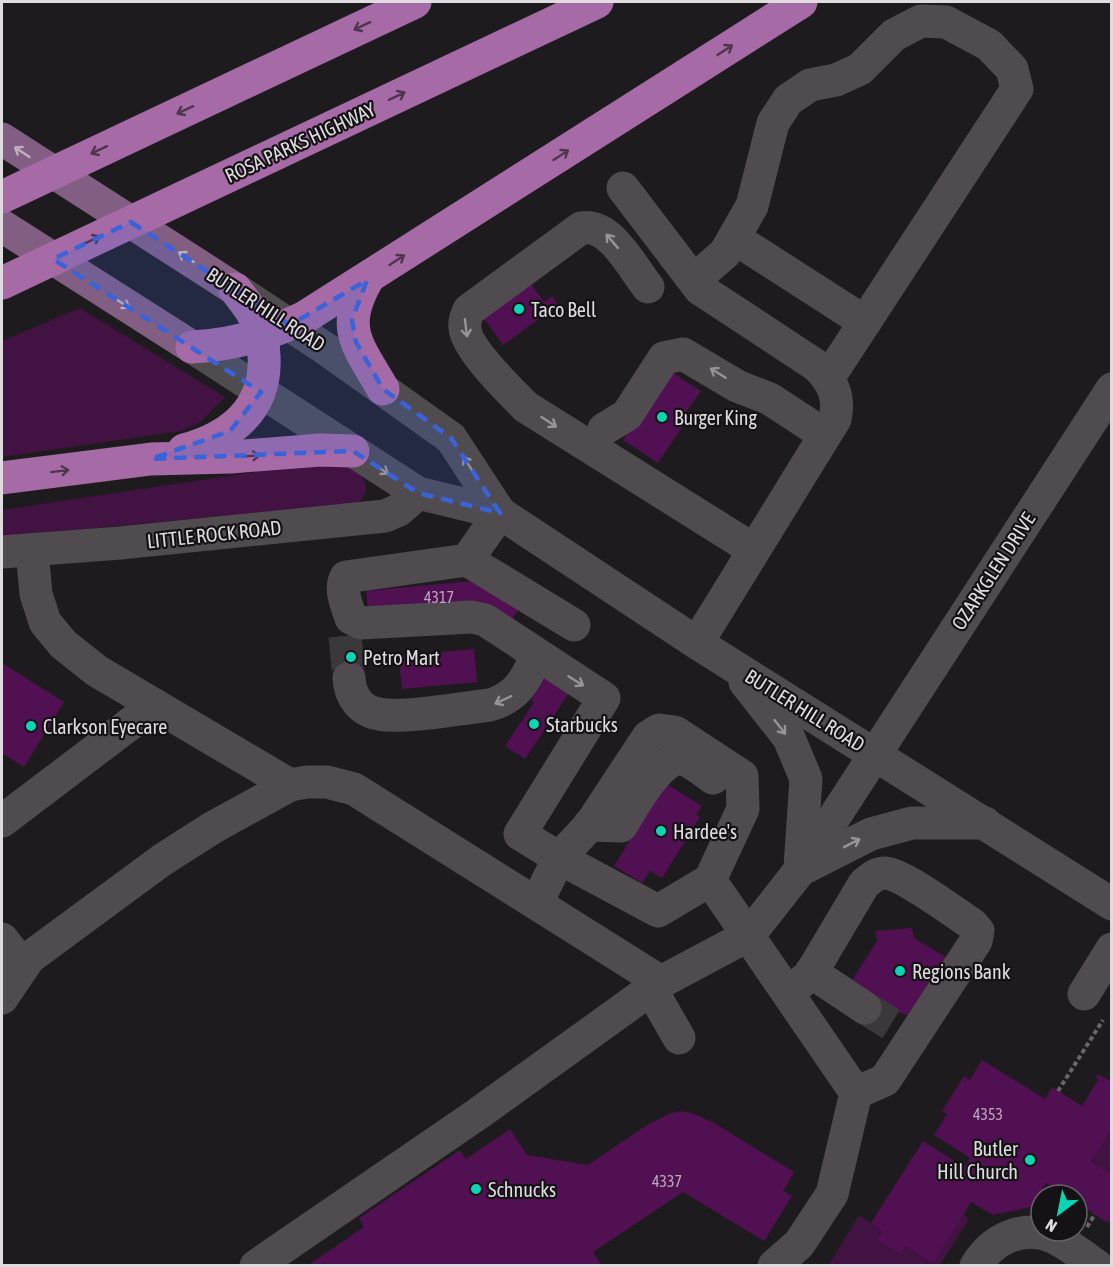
<svg xmlns="http://www.w3.org/2000/svg" width="1113" height="1267" font-family="'Asap Condensed',sans-serif">
<style>
.green{fill:#411242}
.building{fill:#501052}
.lines{fill:none;stroke-linecap:round;stroke-linejoin:round}
.minor-tunnel{stroke:#3b383b;stroke-width:33;stroke-dasharray:33 16;stroke-linecap:butt}
.path{stroke:#686568;stroke-width:4;stroke-dasharray:4.5 3;stroke-linecap:butt}
.minor{stroke:#4f4b4f;stroke-width:33}
.major{stroke:#835e83;stroke-width:33}
.highway{stroke:#a66ba6;stroke-width:33}
.oneway{stroke:#4f364f}
.oneway2{stroke:#bfb0bf}
.oneway3{stroke:#979497}
.marked{fill:#3a63d9;fill-opacity:0.2;stroke:#3a63d9;stroke-width:4.5;stroke-dasharray:12 8;stroke-linejoin:round}
.poi-dot{fill:#0ad5b5;stroke:#151215;stroke-width:2}
.labels{text-anchor:middle;dominant-baseline:central;stroke-width:4.5;stroke-linejoin:round;paint-order:stroke}
.number-label{font-size:16px;fill:#bba9bc}
.street-label{font-size:20px;fill:#dfdcdf;stroke:#151215}
.poi-label{font-size:20px;fill:#dfdcdf;stroke:#151215;text-anchor:start}
</style>
<rect width="100%" height="100%" fill="#1e1b1e"/>
<g class="green">
<polygon points="80,308 225,397 201,422 181,431 2,457 2,341"/>
<path d="M333,460C348,467 368,472 366,492L359,503L2,537V510Z"/>
<polygon points="1111,1129 1111,1175 1091,1162"/>
<polygon points="963,1214 969,1219 940,1265 828,1266 859,1215 882,1231 877,1240 901,1255 906,1246"/>
</g>
<g class="building">
<polygon points="527,278 544,302 552,296 558,305 503,345 480,313"/>
<polygon points="668,370 701,391 684,415 688,418 658,463 623,440"/>
<polygon points="483,580 522,604 508,626 369,616 366,591"/>
<polygon points="361,634 365,677 340,679 336,637"/>
<polygon points="474,649 477,682 402,689 399,656"/>
<polygon points="2,663 64,702 24,767 2,753"/>
<polygon points="546,677 569,693 525,759 505,746 534,702 531,700"/>
<polygon points="665,783 702,806 696,815 700,817 662,878 650,871 642,883 614,866"/>
<polygon points="912,928 914,938 949,959 912,1017 898,1012 885,1035 858,1020 851,982 877,941 875,931"/>
<polygon points="982,1060 1045,1099 1052,1087 1082,1106 1098,1080 1096,1078 1098,1074 1112,1082 1112,1129 1091,1162 1112,1175 1112,1218 1108,1223 1077,1203 1077,1195 1065,1195 1046,1183 1031,1207 993,1215 971,1202 933,1263 906,1246 901,1255 877,1240 882,1231 871,1223 923,1141 964,1167 970,1158 934,1135 947,1114 942,1111 964,1076 970,1080"/>
<polygon points="680,1111 692,1113 714,1123 794,1172 783,1191 792,1196 764,1241 683,1192 593,1252 602,1266 307,1266 364,1227 359,1218 460,1150 466,1159 510,1129 527,1155 588,1165 647,1125 669,1114"/>
</g>
<g class="lines">
<g class="minor-tunnel">
<polyline points="345,636 349,678"/>
<polyline points="865,1008 891,1024"/>
</g>
<g class="path">
<polyline points="1058,1091 1103,1020"/>
<polyline points="1087,1227 1095,1214"/>
</g>
<g class="minor">
<path d="M623,188L700,289L817,366C833,382 840,397 835,419L697,643"/>
<polyline points="734,238 865,322"/>
<polyline points="694,280 725,253 752,206 773,123 788,100 810,85 836,80 860,69 894,35 921,21 946,22 989,45 1012,69 1017,89 829,377"/>
<path d="M648,287C631,266 611,223 581,228L469,310C466,316 464,321 465,328C466,348 511,392 526,407L754,550"/>
<polyline points="235,289 326,349 451,438 500,513"/>
<polyline points="192,347 418,493 500,513 697,643 1112,904"/>
<polyline points="604,429 627,415 664,358 683,354 737,386 770,399 825,435"/>
<path d="M500,513L467,560L346,577C339,589 347,606 351,618L361,623L472,617L485,620L604,698L520,834L559,858L537,902"/>
<polyline points="32,551 36,594 45,622 63,644 97,671 290,785"/>
<polyline points="2,552 120,543 385,516 399,510 418,493"/>
<polyline points="467,560 574,625"/>
<path d="M349,678C350,696 360,711 379,714C404,719 462,708 490,705C517,697 526,680 537,655"/>
<polyline points="745,682 789,738 806,779 800,867"/>
<polygon points="659,730 675,732 742,776 743,809 710,880 658,911 559,858 590,825 648,737"/>
<polyline points="2,821 155,705"/>
<path d="M589,825L621,826C632,809 659,757 681,759C691,760 704,772 713,778"/>
<polyline points="802,869 871,834 912,823 985,823"/>
<polyline points="710,880 856,1093 832,1194 799,1244 774,1266"/>
<polyline points="2,939 23,966"/>
<polyline points="811,972 865,1008"/>
<polyline points="651,989 679,1038"/>
<path d="M789,992L810,975L864,884C871,878 876,873 885,873C903,874 955,913 972,924L978,931L976,941L885,1080L856,1093"/>
<polyline points="1084,994 1112,949"/>
<polyline points="2,998 29,958 162,860 212,828 290,785 307,782 327,782 354,789 661,982"/>
<polyline points="256,1266 479,1113 661,982 749,935 800,870 1112,389"/>
<path d="M976,1266C992,1239 1023,1224 1053,1237C1068,1244 1083,1256 1097,1266"/>
</g>
<g class="major">
<polyline points="2,139 235,289"/>
<polyline points="2,226 192,347"/>
</g>
<g class="highway">
<polyline points="2,197 415,2"/>
<path d="M367,280C339,329 358,345 383,389"/>
<polyline points="2,283 597,2"/>
<path d="M192,347C233,345 269,335 305,317L801,2"/>
<path d="M184,450C231,437 267,409 264,356C263,349 264,340 262,333C256,316 246,303 235,289"/>
<polyline points="2,478 151,459 231,457 320,450 353,451"/>
</g>
</g>
<defs><path id="oneway-shaft" d="M-6 0H5M1.5-3L5.5 0L1.5 3" fill="none" stroke-width="1.6" stroke-linecap="round" stroke-linejoin="round" transform="scale(1.5)"/></defs>
<g class="oneway">
<use href="#oneway-shaft" transform="translate(362 26) rotate(155)"/>
<use href="#oneway-shaft" transform="translate(725 50) rotate(-33)"/>
<use href="#oneway-shaft" transform="translate(397 96) rotate(-25)"/>
<use href="#oneway-shaft" transform="translate(185 110) rotate(155)"/>
<use href="#oneway-shaft" transform="translate(99 150) rotate(155)"/>
<use href="#oneway-shaft" transform="translate(561 155) rotate(-33)"/>
<use href="#oneway-shaft" transform="translate(92 240) rotate(-25)"/>
<use href="#oneway-shaft" transform="translate(397 260) rotate(-33)"/>
<use href="#oneway-shaft" transform="translate(251 456) rotate(-4)"/>
<use href="#oneway-shaft" transform="translate(60 471) rotate(-7)"/>
</g>
<g class="oneway2">
<use href="#oneway-shaft" transform="translate(22 152) rotate(-147)"/>
<use href="#oneway-shaft" transform="translate(186 257) rotate(-147)"/>
<use href="#oneway-shaft" transform="translate(122 303) rotate(33)"/>
</g>
<g class="oneway3">
<use href="#oneway-shaft" transform="translate(612 241) rotate(-130)"/>
<use href="#oneway-shaft" transform="translate(466 328) rotate(83)"/>
<use href="#oneway-shaft" transform="translate(718 373) rotate(-148)"/>
<use href="#oneway-shaft" transform="translate(549 422) rotate(33)"/>
<use href="#oneway-shaft" transform="translate(468 464) rotate(-123)"/>
<use href="#oneway-shaft" transform="translate(381 469) rotate(33)"/>
<use href="#oneway-shaft" transform="translate(576 681) rotate(32)"/>
<use href="#oneway-shaft" transform="translate(503 700) rotate(155)"/>
<use href="#oneway-shaft" transform="translate(780 727) rotate(52)"/>
<use href="#oneway-shaft" transform="translate(852 843) rotate(-27)"/>
</g>
<path class="marked" d="M131,222L290,325L367,280L352,320L356,342L383,389L451,438L500,513L418,493L353,451L151,459L230,431L261,392L53,259Z"/>
<g class="poi-dot">
<circle cx="519" cy="309" r="6"/>
<circle cx="662" cy="417" r="6"/>
<circle cx="351" cy="657" r="6"/>
<circle cx="534" cy="724" r="6"/>
<circle cx="31" cy="726" r="6"/>
<circle cx="661" cy="831" r="6"/>
<circle cx="900" cy="971" r="6"/>
<circle cx="1030" cy="1160" r="6"/>
<circle cx="476" cy="1189" r="6"/>
</g>
<g class="labels">
<g class="number-label">
<text x="439" y="597">4317</text>
<text x="988" y="1114">4353</text>
<text x="667" y="1181">4337</text>
</g>
<g class="street-label">
<text transform="translate(300 142) rotate(-25)">ROSA PARKS HIGHWAY</text>
<text transform="translate(266 309) rotate(33)">BUTLER HILL ROAD</text>
<text transform="translate(214 534) rotate(-6)">LITTLE ROCK ROAD</text>
<text transform="translate(993 571) rotate(-57)">OZARKGLEN DRIVE</text>
<text transform="translate(805 710) rotate(32)">BUTLER HILL ROAD</text>
</g>
<g class="poi-label">
<text x="531" y="309">Taco Bell</text>
<text x="674" y="417">Burger King</text>
<text x="363" y="657">Petro Mart</text>
<text x="546" y="724">Starbucks</text>
<text x="43" y="726">Clarkson Eyecare</text>
<text x="673" y="831">Hardee's</text>
<text x="912" y="971">Regions Bank</text>
<text x="1018" y="1148" text-anchor="end">Butler<tspan x="1018" dy="23">Hill Church</tspan></text>
<text x="488" y="1189">Schnucks</text>
</g>
</g>
<rect width="1113" height="1267" fill="none" stroke="#dfdcdf" stroke-width="6"/>
<g transform="translate(1059 1213) rotate(212)"><circle r="28" fill="#151215" stroke="#666366" stroke-width="1.5"/>
<path d="M0-4.5L10 22L0 15L-10 22Z" fill="#0ad5b5"/>
<text y="-9" font-size="16" font-weight="bold" text-anchor="middle" fill="#dfdcdf">N</text>
</g>
</svg>
